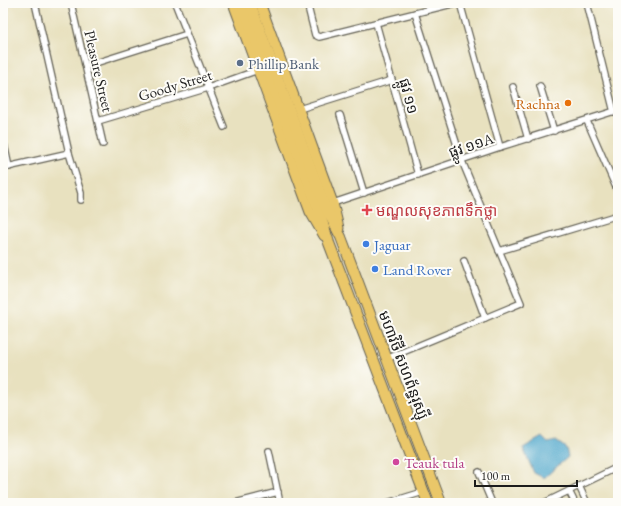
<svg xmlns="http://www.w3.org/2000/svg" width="621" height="506" font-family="'EB Garamond','Noto Sans Khmer',serif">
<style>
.water{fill:#4fa7cc;stroke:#366274}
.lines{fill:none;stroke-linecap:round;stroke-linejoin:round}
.street-casing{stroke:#636155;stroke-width:8}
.primary-casing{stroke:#636155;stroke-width:11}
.highway-casing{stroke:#636155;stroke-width:12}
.street{stroke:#fff;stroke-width:5.5}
.primary{stroke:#eac769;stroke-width:9}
.highway{stroke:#eac769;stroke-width:10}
.service-dot{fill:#5c6f8a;stroke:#fdfcf7;stroke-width:1.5}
.food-dot{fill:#e8710a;stroke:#fdfcf7;stroke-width:1.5}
.health-dot{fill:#e0444e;stroke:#fdfcf7;stroke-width:1.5}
.shop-dot{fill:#3f7fe0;stroke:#fdfcf7;stroke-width:1.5}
.hotel-dot{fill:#d1479c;stroke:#fdfcf7;stroke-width:1.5}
.labels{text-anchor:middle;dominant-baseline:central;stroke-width:4;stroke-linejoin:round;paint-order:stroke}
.service-label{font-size:15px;fill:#4e5e75;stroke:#fdfcf7;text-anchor:start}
.street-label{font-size:15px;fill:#1c1c1c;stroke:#fdfcf7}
.food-label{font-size:15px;fill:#c56008;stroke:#fdfcf7;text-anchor:end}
.health-label{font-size:15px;fill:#be3a42;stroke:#fdfcf7;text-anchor:start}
.shop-label{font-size:15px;fill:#366cbe;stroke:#fdfcf7;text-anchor:start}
.hotel-label{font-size:15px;fill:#b23c85;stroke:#fdfcf7;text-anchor:start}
</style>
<rect width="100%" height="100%" fill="#fdfcf7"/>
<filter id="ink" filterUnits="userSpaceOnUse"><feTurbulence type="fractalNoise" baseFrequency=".025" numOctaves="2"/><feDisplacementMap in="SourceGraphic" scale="8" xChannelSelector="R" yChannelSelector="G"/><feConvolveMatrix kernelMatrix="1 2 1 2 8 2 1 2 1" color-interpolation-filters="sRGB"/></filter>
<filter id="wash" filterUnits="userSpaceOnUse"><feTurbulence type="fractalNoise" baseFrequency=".012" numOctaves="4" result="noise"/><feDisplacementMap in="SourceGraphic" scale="16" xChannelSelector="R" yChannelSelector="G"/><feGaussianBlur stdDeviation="0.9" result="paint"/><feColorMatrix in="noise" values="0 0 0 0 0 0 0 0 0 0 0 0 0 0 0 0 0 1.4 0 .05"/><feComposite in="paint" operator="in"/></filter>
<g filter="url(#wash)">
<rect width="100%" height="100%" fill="#e8e1bf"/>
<polygon class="water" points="542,437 548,443 556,441 566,448 568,457 544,478 534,473 523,448"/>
</g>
<g filter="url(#ink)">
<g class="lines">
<defs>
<g id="street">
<polyline points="35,3 69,153 81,193 81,200"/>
<polyline points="71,3 103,144"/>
<polyline points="175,3 224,127"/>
<polyline points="307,3 315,35 319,37 456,3"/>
<polyline points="460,3 500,147"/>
<polyline points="587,3 614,112"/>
<polyline points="260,5 269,3"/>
<polyline points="376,23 418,175"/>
<polyline points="86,66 187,34"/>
<polyline points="540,86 554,131"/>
<polyline points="513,87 528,139"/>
<polyline points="299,109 392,80"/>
<polyline points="340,115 364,193"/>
<polyline points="98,121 208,88 258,70"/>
<polyline points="587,121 618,192"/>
<polyline points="3,139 9,167"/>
<polyline points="3,168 69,153"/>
<polyline points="333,203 500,147 618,110"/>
<polyline points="499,251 618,215"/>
<polyline points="464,261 485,318"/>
<polyline points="386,359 521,303 462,161 415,13"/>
<polyline points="269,451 280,503"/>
<polyline points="479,472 492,503"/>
<polyline points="579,486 587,503"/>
<polyline points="569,491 575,503"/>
<polyline points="235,503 278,492"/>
<polyline points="387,503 423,492"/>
<polyline points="544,503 618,467"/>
</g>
<g id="primary">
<polyline points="233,3 310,212 324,236"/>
<polyline points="260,3 333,203 339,228"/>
</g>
<g id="highway">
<polyline points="242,3 318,208 329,243 428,503"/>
<polyline points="250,3 324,204 341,237 441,503"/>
</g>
</defs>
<use href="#street" class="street-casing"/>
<use href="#primary" class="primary-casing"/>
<use href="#highway" class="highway-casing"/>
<use href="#street" class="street"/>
<use href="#primary" class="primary"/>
<use href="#highway" class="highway"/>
</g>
</g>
<circle class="service-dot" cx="240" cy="63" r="4"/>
<circle class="food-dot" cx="568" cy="103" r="4"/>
<path class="health-dot" d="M365 204h4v4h4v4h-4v4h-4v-4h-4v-4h4z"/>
<g class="shop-dot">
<circle cx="366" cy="244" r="4"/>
<circle cx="375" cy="269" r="4"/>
</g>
<circle class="hotel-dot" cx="396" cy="462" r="4"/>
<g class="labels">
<g class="service-label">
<text x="248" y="63">Phillip Bank</text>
</g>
<g class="street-label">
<text transform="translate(99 71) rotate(77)">Pleasure Street</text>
<text transform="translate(175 85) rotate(-17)">Goody Street</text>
<text transform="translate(409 96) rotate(75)">ផ្លូវ ១១</text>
<text transform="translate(471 145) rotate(-19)">ផ្លូវ ១១A</text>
<text transform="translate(404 365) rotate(69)">មហាវិថី សហព័ន្ធរុស្ស៊ី</text>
</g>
<g class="food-label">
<text x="560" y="103">Rachna</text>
</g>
<g class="health-label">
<text x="376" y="210">មណ្ឌលសុខភាពទឹកថ្លា</text>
</g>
<g class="shop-label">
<text x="374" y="244">Jaguar</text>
<text x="383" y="269">Land Rover</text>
</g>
<g class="hotel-label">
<text x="404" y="462">Teauk tula</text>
</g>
</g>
<rect width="621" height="506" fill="none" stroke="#fdfcf7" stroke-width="16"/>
<path d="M475 480v6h102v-6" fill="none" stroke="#1c1c1c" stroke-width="2"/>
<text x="481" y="480" font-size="12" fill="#1c1c1c" stroke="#fdfcf7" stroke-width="3" paint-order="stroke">100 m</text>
</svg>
